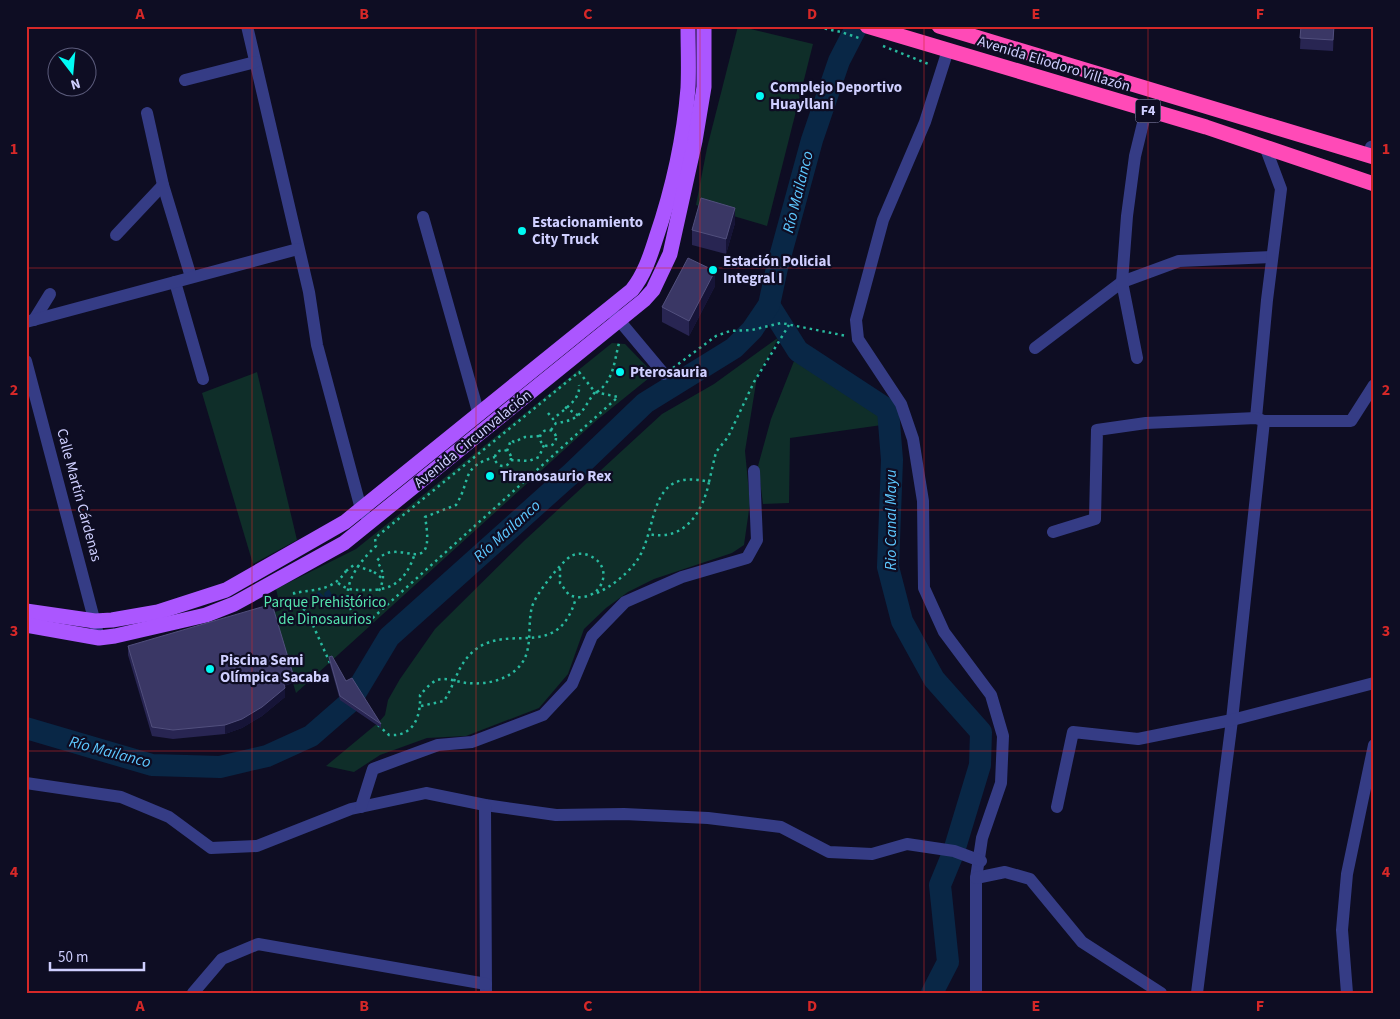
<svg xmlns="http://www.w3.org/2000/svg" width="1400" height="1019" font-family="'Source Sans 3',sans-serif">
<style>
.green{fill:#0f2e29}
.water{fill:#092746}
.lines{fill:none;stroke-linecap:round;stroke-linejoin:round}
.river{stroke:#092746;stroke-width:22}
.path{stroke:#28ba9f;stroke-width:2.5;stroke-dasharray:2.5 4;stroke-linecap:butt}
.minor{stroke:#353c85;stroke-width:12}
.major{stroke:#ab56ff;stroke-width:15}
.highway{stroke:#ff4ab7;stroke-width:15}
.path-bridge{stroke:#28ba9f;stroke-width:2.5;stroke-dasharray:2.5 4;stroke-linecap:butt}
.wall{fill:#282552}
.shaded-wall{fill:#161437}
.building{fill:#3a3765;stroke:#514f7d}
.grid{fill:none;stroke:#d62828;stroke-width:1;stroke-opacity:0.55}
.poi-dot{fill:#00faf4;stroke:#0e0d23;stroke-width:2}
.labels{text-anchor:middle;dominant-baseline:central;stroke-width:4.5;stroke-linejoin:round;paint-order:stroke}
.shield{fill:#0e0d23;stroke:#9595bd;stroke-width:1}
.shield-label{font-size:14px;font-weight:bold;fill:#cfcfff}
.street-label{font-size:15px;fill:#cfcfff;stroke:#0e0d23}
.poi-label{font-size:15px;font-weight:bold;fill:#cfcfff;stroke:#0e0d23;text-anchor:start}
.park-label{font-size:15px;fill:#55e5af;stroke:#0e0d23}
.water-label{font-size:16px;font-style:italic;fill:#5dc8ff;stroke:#0e0d23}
.neatline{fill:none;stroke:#d62828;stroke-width:2}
.grid-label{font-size:16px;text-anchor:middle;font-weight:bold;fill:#d62828}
</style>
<rect width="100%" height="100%" fill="#0e0d23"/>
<g class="green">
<polygon points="738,26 813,44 767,226 696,205 707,148"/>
<polygon points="779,337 757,377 745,451 750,503 744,545 732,553 654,579 628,592 606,608 584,629 568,674 539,708 466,736 427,738 380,755 354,772 326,766 379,722 385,715 388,700 400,679 435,629 525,540 662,414 714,384"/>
<polygon points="612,343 625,344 654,374 597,420 296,693 272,613 281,610 276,589 356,549"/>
<polygon points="798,351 888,410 889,424 790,438 789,503 763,504 758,466 771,419"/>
<polygon points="257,372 297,540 253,564 202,393"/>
</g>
<polygon class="water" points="329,589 332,595 330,598 339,595 335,603 343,604 337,610 328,607 316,595 318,591 325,597 324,593"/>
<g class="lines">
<g class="river">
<polyline points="769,305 798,351 888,410 892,460 888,567 902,621 934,679 981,732 980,765 954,851 940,885 948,962 932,993"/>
<polyline points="26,728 152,765 220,767 267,756 311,736 350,702 389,637 572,473 645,403 734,348 752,330 769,305 777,268 812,140 839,61 857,26"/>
</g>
<g class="path">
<polyline points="812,26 841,32 859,38"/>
<polyline points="883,46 931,65"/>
<polyline points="673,368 716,336 730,331 752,330 781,323 847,336"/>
<path d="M579,372L595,392L618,397L367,623H361C333,597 354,567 376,546L375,538Z"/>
<path d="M597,392C614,380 614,362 619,343"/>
<polyline points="565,407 579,416"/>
<path d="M548,413L553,419C563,410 581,400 579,385"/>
<circle cx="548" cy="438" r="8"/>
<path d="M551,430L556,423C582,420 581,411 595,392"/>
<circle cx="503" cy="458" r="8"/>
<polyline points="507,451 511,440 514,442 525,437 541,436"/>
<polyline points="511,460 529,461 539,457 544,445"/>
<polyline points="709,482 716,452 728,437 754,382 789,325"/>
<polyline points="374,572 384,580"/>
<path d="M338,583C347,590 353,590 364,590C391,591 405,582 414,556"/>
<path d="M379,591C385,577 384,573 377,561C397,533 437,585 425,517L456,505C472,479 460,467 495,457"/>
<path d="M597,593C612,586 626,575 636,562C660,529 645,466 709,482C703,512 684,542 649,534"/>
<path d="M330,663L307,612L298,604L294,593C316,589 333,591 346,571"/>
<path d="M421,706L444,701C457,681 457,662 479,647C515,625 558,660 576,598"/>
<path d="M378,725L389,735C414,737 421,716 420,695C425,690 430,683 437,680C447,677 457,682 467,683C487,685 510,680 522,663C533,647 527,625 532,607C535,595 561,562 571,556C577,553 584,553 590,556C617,567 600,607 569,595L560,583V568"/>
</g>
<g class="minor">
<polyline points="247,26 309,292 317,345 361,509 366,516"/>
<polyline points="948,50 925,122 883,220 856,320 858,339 901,404 913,439 923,501 924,588 944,632 991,695 1003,736 1001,783 982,838 976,878 976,993"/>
<polyline points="185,80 255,62"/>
<polyline points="147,113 163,185 191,277"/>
<polyline points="1371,147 1374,146"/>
<polyline points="423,217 479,415"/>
<polyline points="116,235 163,185"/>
<polyline points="175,282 203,379"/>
<polyline points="613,313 664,374"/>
<polyline points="34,320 50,294"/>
<polyline points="26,322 298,249"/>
<polyline points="1035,348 1122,282 1179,261 1272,257"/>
<polyline points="1137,358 1122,282 1127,216 1135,156 1146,111"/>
<polyline points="26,361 99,638"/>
<polyline points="1256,418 1267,300 1281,189 1266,149"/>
<polyline points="1264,421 1351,421 1374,385"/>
<polyline points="1053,532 1095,519 1097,430 1146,423 1256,418 1264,421 1232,720 1197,993"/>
<polyline points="26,783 121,797 169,817 211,848 257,846 351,809 426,793 485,805 556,815 624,814 708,818 781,827 829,852 872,854 907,844 954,851 981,861"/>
<polyline points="485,805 486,992"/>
<polyline points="361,807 373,769 438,745 472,742 543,715 572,684 592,636 625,602 682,577 747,558 757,540 754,471"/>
<polyline points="1057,807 1073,732 1138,739 1232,720 1374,683"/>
<polyline points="976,878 1005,872 1030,879 1082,942 1161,993"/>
<polyline points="193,993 222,959 258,944 486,984"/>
<polyline points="1347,993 1342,930 1347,874 1374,745"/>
</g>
<g class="major">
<path d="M26,611L95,621L112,620L158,612L226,590L345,522L632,290C644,275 650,257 656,238C672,191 684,138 688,88C689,68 688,47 688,26"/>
<polyline points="26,625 99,638 115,636 206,615 234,604 344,543 644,300 653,290 670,254 695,141 704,87 704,26"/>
</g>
<g class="highway">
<polyline points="867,26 1206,127 1374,184"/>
<polyline points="939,26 1374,157"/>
</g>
<polyline class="path-bridge" points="346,571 354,565 374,572"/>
</g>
<g class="wall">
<polygon points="460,26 470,26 469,29"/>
<polygon points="1301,26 1334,26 1333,51 1300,49"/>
<polygon points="735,223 726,254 692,245 692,230"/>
<polygon points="715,286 689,336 662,322 662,307"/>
<polygon points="128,646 293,683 284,686 285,697 262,716 242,728 225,734 173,739 152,736 128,655"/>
<polygon points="329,657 346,681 381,724 381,728 340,700 329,661"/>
</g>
<g class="shaded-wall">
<polygon points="735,208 735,223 726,254 726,239"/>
<polygon points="715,271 715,286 689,336 689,321"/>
<polygon points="293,674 293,683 282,686 282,677"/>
<polygon points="285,688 285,697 262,716 242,728 225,734 225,725"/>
</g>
<g class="building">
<polygon points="1301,26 1334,26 1333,40 1300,38"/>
<polygon points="701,198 735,208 726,239 692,230"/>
<polygon points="688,258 715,271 689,321 662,307"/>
<polygon points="272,604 293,674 282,677 285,688 262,707 242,719 225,725 173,730 152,727 128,646"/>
<polygon points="332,656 346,681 352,678 381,724 340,696 329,657"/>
</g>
<path class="grid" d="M252,26V993M476,26V993M700,26V993M924,26V993M1148,26V993M26,268H1374M26,510H1374M26,751H1374"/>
<g class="poi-dot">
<circle cx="760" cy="96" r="5"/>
<circle cx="522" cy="231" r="5"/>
<circle cx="713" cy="270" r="5"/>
<circle cx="620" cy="372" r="5"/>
<circle cx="490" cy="476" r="5"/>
<circle cx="210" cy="669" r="5"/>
</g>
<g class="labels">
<rect class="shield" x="1135.5" y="99.5" width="25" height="23" rx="4"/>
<g class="shield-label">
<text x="1148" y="111">F4</text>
</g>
<g class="street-label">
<text transform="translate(1054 64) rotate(17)">Avenida Eliodoro Villazón</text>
<text transform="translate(473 439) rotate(-39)">Avenida Circunvalación</text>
<text transform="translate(79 495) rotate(75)">Calle Martín Cárdenas</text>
</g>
<g class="poi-label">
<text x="770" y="87">Complejo Deportivo<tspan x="770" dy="17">Huayllani</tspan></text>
<text x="532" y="222">Estacionamiento<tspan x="532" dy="17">City Truck</tspan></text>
<text x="723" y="261">Estación Policial<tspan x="723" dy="17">Integral I</tspan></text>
<text x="630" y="372">Pterosauria</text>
<text x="500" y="476">Tiranosaurio Rex</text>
<text x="220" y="660">Piscina Semi<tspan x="220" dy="17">Olímpica Sacaba</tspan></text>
</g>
<g class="park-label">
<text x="325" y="602">Parque Prehistórico<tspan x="325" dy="17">de Dinosaurios</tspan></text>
</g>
<g class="water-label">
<text transform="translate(798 192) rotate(-76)">Río Mailanco</text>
<text transform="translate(891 520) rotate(-90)">Rio Canal Mayu</text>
<text transform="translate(507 531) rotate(-42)">Río Mailanco</text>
<text transform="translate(110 752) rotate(15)">Río Mailanco</text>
</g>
</g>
<rect width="1400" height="1019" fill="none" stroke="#0e0d23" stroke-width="55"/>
<g transform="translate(72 72) rotate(164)"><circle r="24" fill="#0e0d23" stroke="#5b5b7b"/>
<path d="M0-4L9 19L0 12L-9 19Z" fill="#00faf4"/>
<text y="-8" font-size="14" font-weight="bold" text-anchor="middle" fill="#cfcfff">N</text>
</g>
<path d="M50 962v8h94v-8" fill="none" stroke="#cfcfff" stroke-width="2.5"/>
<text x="58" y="962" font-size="15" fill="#cfcfff" stroke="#0e0d23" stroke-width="4" paint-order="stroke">50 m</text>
<rect x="28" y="28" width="1344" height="964" class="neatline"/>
<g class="grid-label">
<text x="140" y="19">A</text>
<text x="364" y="19">B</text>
<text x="588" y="19">C</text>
<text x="812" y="19">D</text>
<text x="1036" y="19">E</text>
<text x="1260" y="19">F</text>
<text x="14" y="154">1</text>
<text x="1386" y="154">1</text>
<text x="14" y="395">2</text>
<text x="1386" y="395">2</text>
<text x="14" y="636">3</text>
<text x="1386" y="636">3</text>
<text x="14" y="877">4</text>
<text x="1386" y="877">4</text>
<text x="140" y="1011">A</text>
<text x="364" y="1011">B</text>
<text x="588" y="1011">C</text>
<text x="812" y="1011">D</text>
<text x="1036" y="1011">E</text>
<text x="1260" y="1011">F</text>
</g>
</svg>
